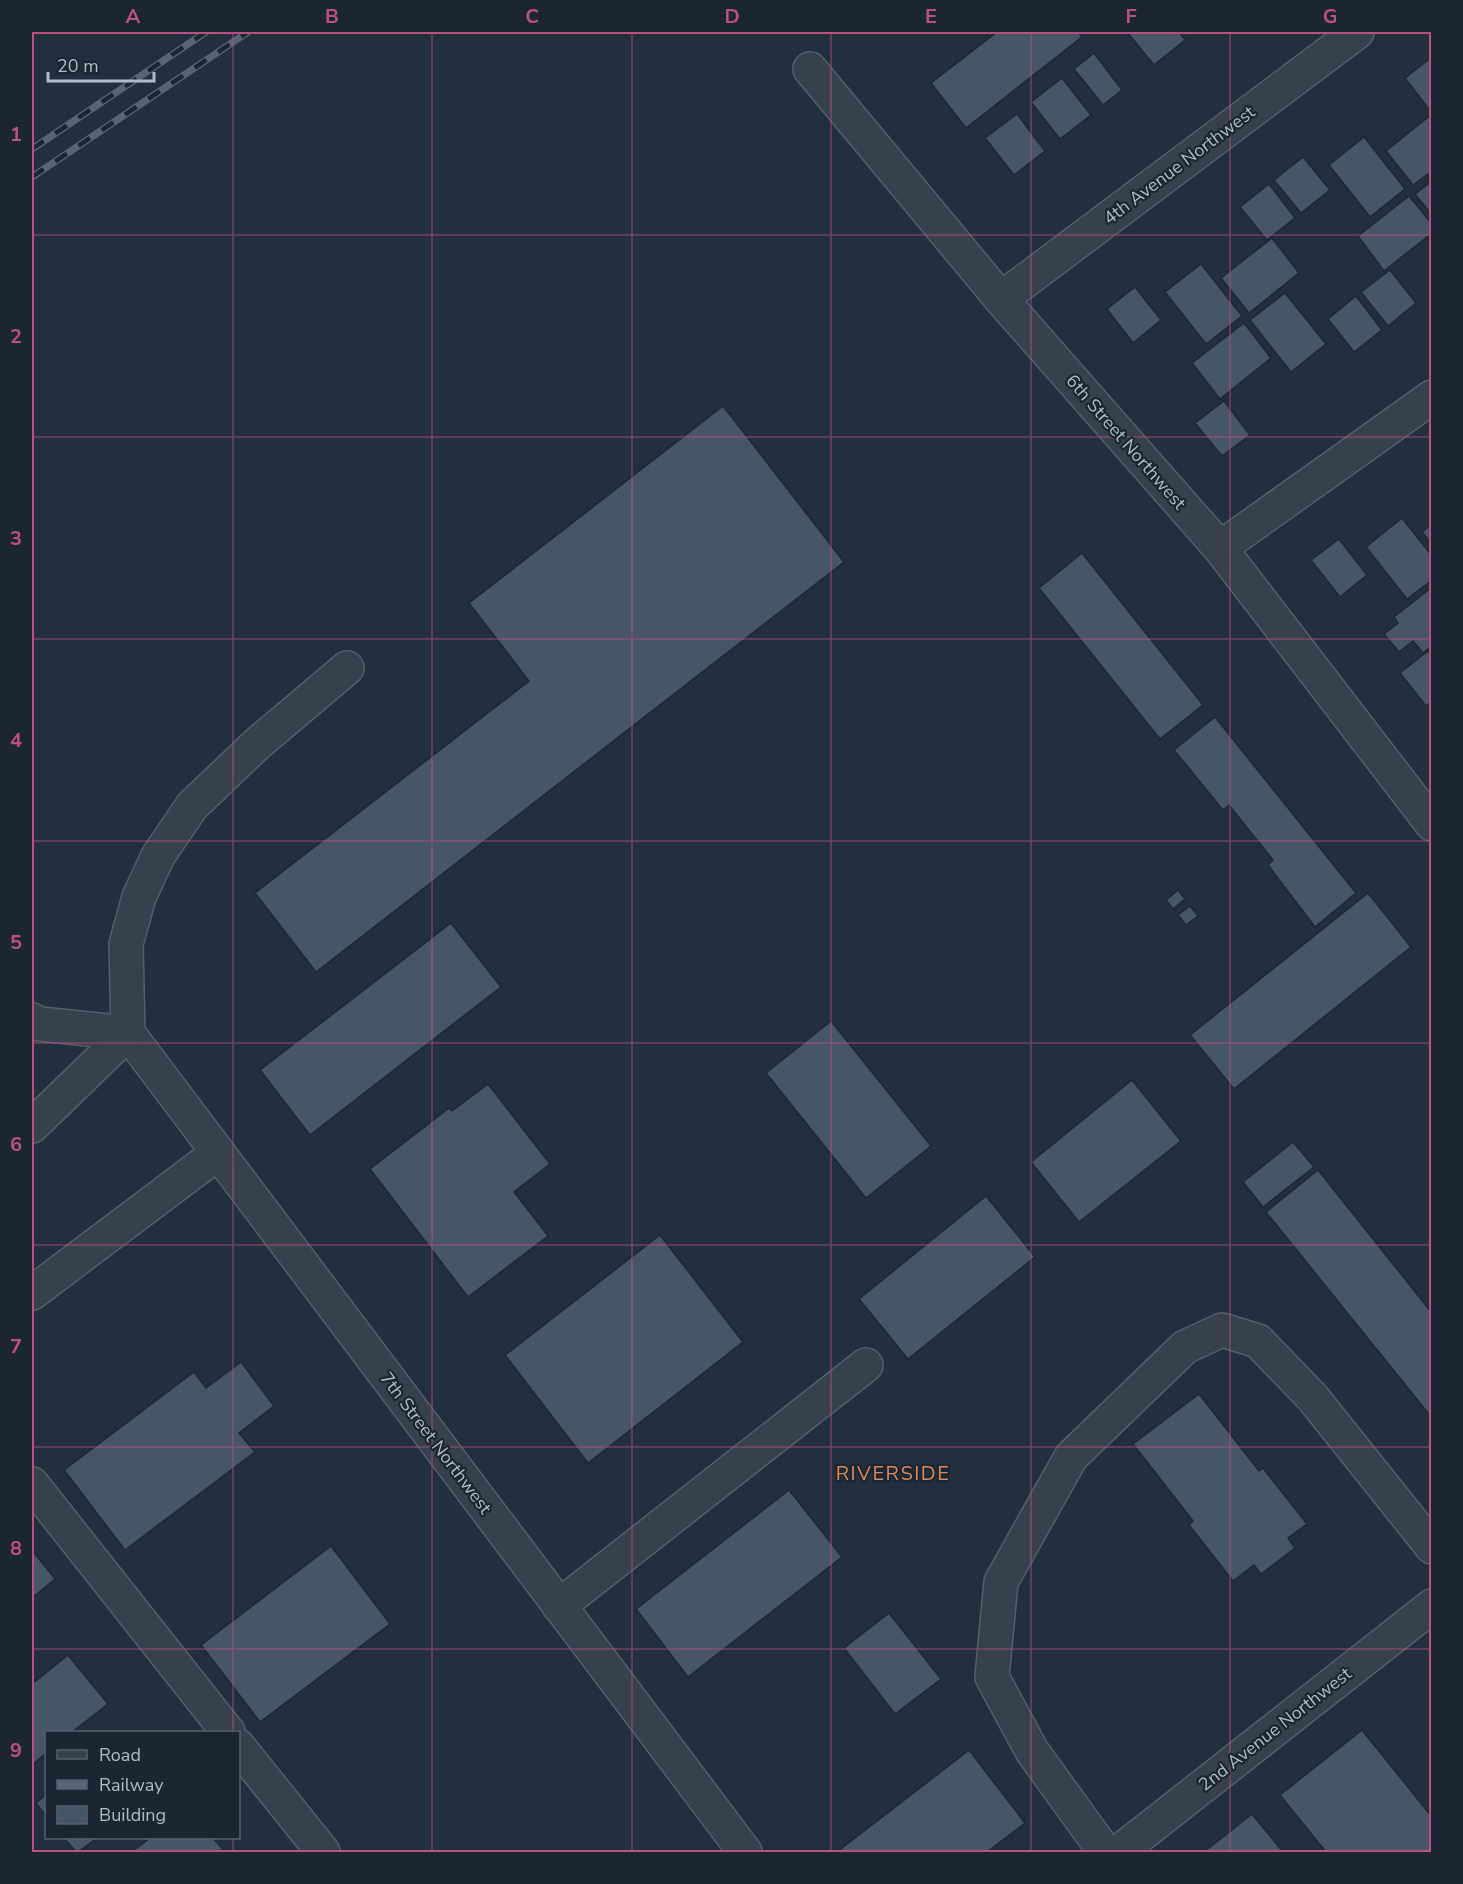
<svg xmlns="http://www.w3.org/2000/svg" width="1463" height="1884" font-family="'Nunito Sans',sans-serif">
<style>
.building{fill:#475666;stroke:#1d2834;stroke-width:1.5}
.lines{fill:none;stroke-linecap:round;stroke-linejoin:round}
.minor-casing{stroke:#545f6b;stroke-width:36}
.minor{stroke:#36414d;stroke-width:33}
.rail-casing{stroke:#576574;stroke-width:7}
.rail{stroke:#1b2632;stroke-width:4.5;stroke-dasharray:14;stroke-linecap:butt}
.grid{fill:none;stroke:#bc5181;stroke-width:1.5;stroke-opacity:0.55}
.labels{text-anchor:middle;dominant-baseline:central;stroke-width:4.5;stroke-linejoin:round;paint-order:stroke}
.street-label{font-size:18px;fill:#b1bcc8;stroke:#1b2632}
.neighbourhood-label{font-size:20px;letter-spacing:1.5px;fill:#d98a5b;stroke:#1b2632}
.neatline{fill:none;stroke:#bc5181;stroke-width:2}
.grid-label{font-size:20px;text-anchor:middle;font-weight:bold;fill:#bc5181}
</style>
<rect width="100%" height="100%" fill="#222f3d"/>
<g class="building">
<polygon points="997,32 1078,32 1082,37 966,128 931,83"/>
<polygon points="1127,32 1179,32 1185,40 1154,65"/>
<polygon points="1094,53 1122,90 1103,105 1074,69"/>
<polygon points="1432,57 1432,112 1431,112 1405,78"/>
<polygon points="1062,78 1091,115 1060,139 1031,102"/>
<polygon points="1017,114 1045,151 1014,175 985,138"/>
<polygon points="1432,114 1432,171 1413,185 1386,151"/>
<polygon points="1364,137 1405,189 1370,217 1329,165"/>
<polygon points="1303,157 1330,190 1301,213 1274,180"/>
<polygon points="1432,181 1432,215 1415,194"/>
<polygon points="1269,184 1295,218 1267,240 1240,207"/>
<polygon points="1409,196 1432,224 1432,233 1384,271 1358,236"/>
<polygon points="1272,238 1299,273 1249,313 1221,278"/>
<polygon points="1201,264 1242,316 1206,344 1165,292"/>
<polygon points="1390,270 1416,303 1388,326 1361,292"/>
<polygon points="1135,287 1161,320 1133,343 1107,309"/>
<polygon points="1285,293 1326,344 1291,372 1250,320"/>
<polygon points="1356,296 1382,330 1354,352 1328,319"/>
<polygon points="1244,323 1271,358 1220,399 1192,363"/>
<polygon points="1224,401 1250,435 1222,456 1195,423"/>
<polygon points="723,406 844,562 316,972 255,893 529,681 469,603"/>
<polygon points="1402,518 1432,556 1432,580 1407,599 1366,547"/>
<polygon points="1432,524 1432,544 1422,532"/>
<polygon points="1339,539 1367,575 1340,597 1311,560"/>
<polygon points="1082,553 1203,705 1160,739 1039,588"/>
<polygon points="1432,587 1432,646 1423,653 1413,641 1399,652 1384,634 1398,623 1394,617"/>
<polygon points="1428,651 1432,656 1432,702 1426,706 1400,673"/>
<polygon points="1215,717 1356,893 1315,927 1268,865 1273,860 1229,805 1223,810 1174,750"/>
<polygon points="1178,890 1185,899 1173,909 1166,900"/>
<polygon points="1368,893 1411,947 1234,1089 1190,1035"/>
<polygon points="1190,906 1198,916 1186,925 1178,915"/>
<polygon points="451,923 501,987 310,1135 260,1070"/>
<polygon points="831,1021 931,1146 866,1198 766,1073"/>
<polygon points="1132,1080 1181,1141 1079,1222 1031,1162"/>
<polygon points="488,1084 550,1164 514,1192 548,1236 468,1297 370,1169 449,1108 452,1111"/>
<polygon points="1293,1142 1314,1167 1263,1207 1243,1182"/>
<polygon points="1318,1170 1432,1313 1432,1418 1266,1212"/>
<polygon points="986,1196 1035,1257 908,1359 859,1299"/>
<polygon points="660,1235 743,1342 588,1463 505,1355"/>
<polygon points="241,1362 274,1406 239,1433 255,1452 125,1550 64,1470 194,1372 206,1388"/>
<polygon points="1199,1394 1259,1471 1263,1468 1307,1524 1288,1538 1295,1548 1261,1574 1254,1565 1233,1581 1189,1525 1193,1521 1133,1444"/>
<polygon points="789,1490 842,1557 688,1677 636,1609"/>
<polygon points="331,1546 390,1624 260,1722 201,1645"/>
<polygon points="32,1550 55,1579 32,1598"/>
<polygon points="889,1613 941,1679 895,1714 844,1648"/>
<polygon points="68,1655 108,1704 72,1732 46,1732 46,1753 32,1765 32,1684"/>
<polygon points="1362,1730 1432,1817 1432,1852 1326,1852 1280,1795"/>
<polygon points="969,1750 1025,1823 987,1852 837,1852"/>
<polygon points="46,1795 46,1816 36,1803"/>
<polygon points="1252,1814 1283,1852 1204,1852"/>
<polygon points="64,1838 97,1838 78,1852 76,1852"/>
<polygon points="150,1838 213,1838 225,1852 132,1852"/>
</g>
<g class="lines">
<defs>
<g id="minor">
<polyline points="810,69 1001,299 1220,548 1432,824"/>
<polyline points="1001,299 1357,32"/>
<polyline points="1220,548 1432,397"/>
<polyline points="32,1020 40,1024 128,1033"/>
<polyline points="128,1033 745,1852"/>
<polyline points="32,1126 128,1033 126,944 139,897 158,856 192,806 257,744 347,668"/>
<polyline points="32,1293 218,1153"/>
<polyline points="32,1484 228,1732"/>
<polyline points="559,1606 866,1365"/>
<polyline points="238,1746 323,1852"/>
<polyline points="1105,1852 1032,1751 992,1677 1001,1582 1071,1457 1185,1347 1222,1330 1258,1341 1313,1398 1432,1547"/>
<polyline points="1119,1852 1432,1606"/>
</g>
</defs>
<use href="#minor" class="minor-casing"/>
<use href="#minor" class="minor"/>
<defs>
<g id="rail">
<polyline points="32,149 206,32"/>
<polyline points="32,177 248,32"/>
</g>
</defs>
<use href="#rail" class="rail-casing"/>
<use href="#rail" class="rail"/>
</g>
<path class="grid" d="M233,32V1732M432,32V1852M632,32V1852M831,32V1852M1031,32V1852M1230,32V1852M32,235H1432M32,437H1432M32,639H1432M32,841H1432M32,1043H1432M32,1245H1432M32,1447H1432M32,1649H1432M233,1838V1852"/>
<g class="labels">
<g class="street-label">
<text transform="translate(1179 165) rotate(-37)">4th Avenue Northwest</text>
<text transform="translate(1126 442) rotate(49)">6th Street Northwest</text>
<text transform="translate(436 1443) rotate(53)">7th Street Northwest</text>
<text transform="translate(1275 1729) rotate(-38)">2nd Avenue Northwest</text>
</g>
<g class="neighbourhood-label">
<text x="893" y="1473">RIVERSIDE</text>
</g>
</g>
<rect width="1463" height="1884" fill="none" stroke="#1b2632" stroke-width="66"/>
<rect x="45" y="1731" width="195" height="108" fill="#1b2632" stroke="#57626e" stroke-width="1.5"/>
<rect x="57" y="1750" width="30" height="9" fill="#36414d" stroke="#57626e" stroke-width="1.5"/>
<text x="99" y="1761" font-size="18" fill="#b1bcc8">Road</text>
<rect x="57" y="1780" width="30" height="9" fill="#576574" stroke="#57626e" stroke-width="1.5"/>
<text x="99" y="1791" font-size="18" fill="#b1bcc8">Railway</text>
<rect x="57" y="1806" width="30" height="18" fill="#475666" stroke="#57626e" stroke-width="1.5"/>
<text x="99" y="1821" font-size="18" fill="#b1bcc8">Building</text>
<path d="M48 72v9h106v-9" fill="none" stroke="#b1bcc8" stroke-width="3"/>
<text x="57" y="72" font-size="18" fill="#b1bcc8" stroke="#1b2632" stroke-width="4.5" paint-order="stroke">20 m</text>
<rect x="33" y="33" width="1397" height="1818" class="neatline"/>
<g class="grid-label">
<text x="133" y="23">A</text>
<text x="332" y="23">B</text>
<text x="532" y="23">C</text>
<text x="732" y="23">D</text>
<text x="931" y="23">E</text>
<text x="1131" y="23">F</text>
<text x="1330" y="23">G</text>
<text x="16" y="141">1</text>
<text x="16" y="343">2</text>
<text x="16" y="545">3</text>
<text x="16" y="747">4</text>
<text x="16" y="949">5</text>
<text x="16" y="1151">6</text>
<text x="16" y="1353">7</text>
<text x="16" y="1555">8</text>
<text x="16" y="1757">9</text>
</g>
</svg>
